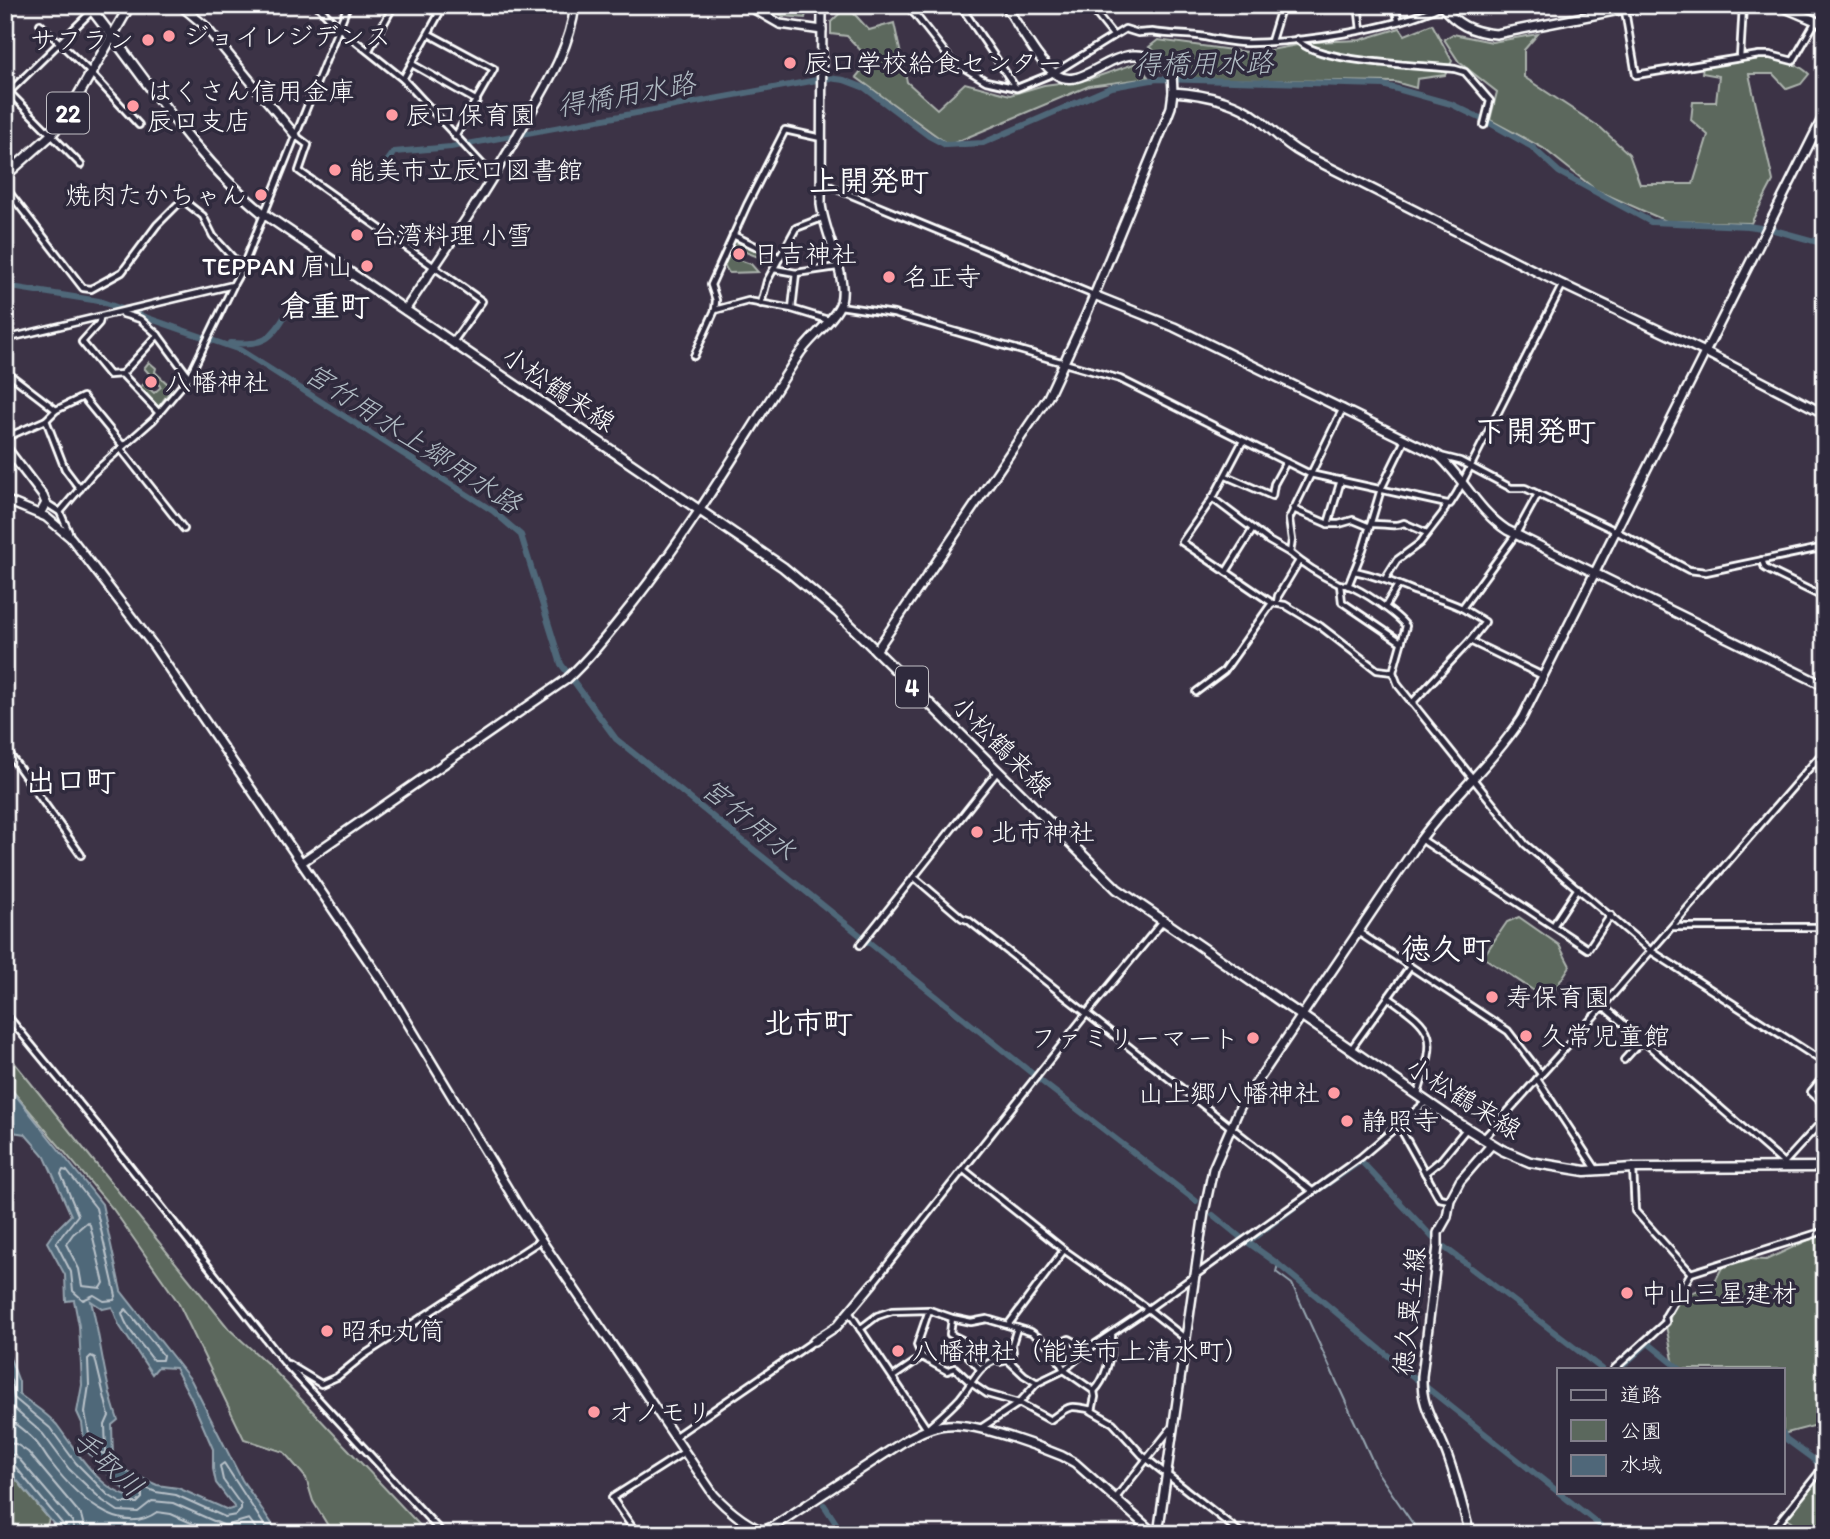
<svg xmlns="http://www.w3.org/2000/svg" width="1830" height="1539" font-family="Itim,'Klee One',sans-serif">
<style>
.green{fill:#5b685d;stroke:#adb4ae;stroke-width:2}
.water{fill:#4f6779;stroke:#95a4af;stroke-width:2;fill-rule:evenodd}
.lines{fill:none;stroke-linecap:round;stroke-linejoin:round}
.shore{stroke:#b9c2c9;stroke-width:2}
.stream{stroke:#95a4af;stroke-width:2}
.canal{stroke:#4f6779;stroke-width:6}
.street-casing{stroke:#fff;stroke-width:10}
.secondary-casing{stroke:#fff;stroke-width:12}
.primary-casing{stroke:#fff;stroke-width:13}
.street{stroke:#2f2a3d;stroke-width:4.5}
.secondary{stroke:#2f2a3d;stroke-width:7}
.primary{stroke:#2f2a3d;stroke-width:8}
.poi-dot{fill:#ff9aa2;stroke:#2f2a3d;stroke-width:2.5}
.labels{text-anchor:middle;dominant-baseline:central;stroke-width:7;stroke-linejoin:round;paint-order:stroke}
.shield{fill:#2f2a3d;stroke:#c1bfc5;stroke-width:2}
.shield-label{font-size:24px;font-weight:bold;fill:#fff}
.poi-label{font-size:26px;fill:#fff;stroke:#2f2a3d;text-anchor:start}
.street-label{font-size:26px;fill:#fff;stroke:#2f2a3d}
.water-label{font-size:28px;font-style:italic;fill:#b0bbc3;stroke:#2f2a3d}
.quarter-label{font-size:30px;font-weight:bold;fill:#fff;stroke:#2f2a3d}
</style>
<rect width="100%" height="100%" fill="#3c3346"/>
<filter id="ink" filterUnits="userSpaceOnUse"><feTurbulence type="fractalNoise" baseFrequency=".0143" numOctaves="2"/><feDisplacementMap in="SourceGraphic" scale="14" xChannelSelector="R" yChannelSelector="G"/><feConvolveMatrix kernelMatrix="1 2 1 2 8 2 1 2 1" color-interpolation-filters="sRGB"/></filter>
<g filter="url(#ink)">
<g class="green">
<polygon points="764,5 808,5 805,18 783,16 766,8"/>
<polygon points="847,6 869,30 894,23 907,82 937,109 965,83 1010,95 1044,85 1090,79 1137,63 1149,78 1089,86 949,145 856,77 870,60 847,36 831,34 831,22"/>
<polygon points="1432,24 1452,61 1445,75 1417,79 1416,88 1395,82 1196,79 1179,70 1149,47 1158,40 1254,53 1314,42 1360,40 1400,28 1405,35"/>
<path d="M1453,34L1492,42L1538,34L1524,50V77L1601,128L1629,154L1640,184H1693L1708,135L1691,120L1693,102H1716L1719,76L1702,73L1703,67C1737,61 1781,48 1809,74L1801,84L1787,89L1773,74H1749L1773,181L1751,223L1666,221L1596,190L1543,148L1490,120L1497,92L1459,62L1444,39Z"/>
<polygon points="733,241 760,252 761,258 735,248 731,257 751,264 758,272 729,273 724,265"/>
<polygon points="149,362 156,368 155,372 172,388 157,409 138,389 144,384 154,393 161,387 144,368"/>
<polygon points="1519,917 1559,945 1570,966 1548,1000 1483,957 1507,922"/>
<polygon points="5,1051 229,1329 269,1365 428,1534 333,1534 313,1501 306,1478 284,1452 244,1439 178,1302 113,1209 5,1082"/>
<polygon points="1825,1232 1825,1423 1783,1434 1783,1369 1675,1369 1666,1326 1680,1297 1713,1285 1727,1258 1766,1260"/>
<polygon points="5,1466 49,1519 44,1534 5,1534"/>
<polygon points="1825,1470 1825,1534 1806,1534 1787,1519"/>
</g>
<path class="water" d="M5,1082L102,1204L121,1291L191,1380L242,1480L279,1534H62L5,1466V1345L19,1382V1394C31,1404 47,1413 57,1425C75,1449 102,1495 134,1497L136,1495L119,1486L85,1449L82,1423L77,1412L82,1385L79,1326L74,1300L66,1301L65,1275L47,1242L54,1232L71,1215L45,1157L25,1134L5,1131ZM91,1301L103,1309L112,1307L119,1325L152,1374L158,1367L175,1368L190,1396L213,1449V1469L216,1483L235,1508L228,1510L178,1488L157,1485L128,1472L113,1457L112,1425L118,1420C104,1381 101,1341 91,1301Z"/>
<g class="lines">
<g class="shore">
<polygon points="63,1170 67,1171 96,1208 116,1296 114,1300 104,1301 94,1295 83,1300 73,1291 71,1272 56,1243 78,1215 61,1174"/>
<polygon points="87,1222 90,1225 104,1283 101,1288 82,1286 79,1269 66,1244 73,1234"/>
<path d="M126,1309L163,1355L162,1360H153C142,1344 127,1331 122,1313Z"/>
<polygon points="91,1356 95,1358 109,1416 105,1425 106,1451 103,1454 91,1445 85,1412 89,1385 88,1359"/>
<polyline points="5,1365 12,1383 14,1398 50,1428 76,1463 108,1495 121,1503 137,1503 142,1498 142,1490 146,1488 156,1492 176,1495 225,1517 236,1515 241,1510 241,1505 223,1480 220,1466 224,1463 270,1534"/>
<polyline points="5,1401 43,1434 69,1469 103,1501 118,1511 138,1512 152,1501 173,1503 225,1526 249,1519 260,1534"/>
<path d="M5,1416C15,1424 27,1432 35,1441C41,1447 45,1456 51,1463C74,1493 119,1539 157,1512L171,1514L216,1534"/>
<polyline points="5,1443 16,1444 28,1452 81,1515 86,1534"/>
<polyline points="5,1454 14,1455 20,1460 72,1521 76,1534"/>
<polyline points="5,1462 14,1465 65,1527 67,1534"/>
</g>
<polyline class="stream" points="1278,1264 1276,1272 1292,1284 1378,1473 1420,1534"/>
<g class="canal">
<polyline points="381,170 394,152 451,147 828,78 844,80 865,88 929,136 946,145 983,143 1112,87 1157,79 1383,85 1451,104 1486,121 1532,147 1559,172 1651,222 1748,226 1774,230 1825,244"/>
<polyline points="5,286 99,301 240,350 493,511 521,535 561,664 616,739 1034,1075"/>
<path d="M230,343C265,345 270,341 288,311"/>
<polyline points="1041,1081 1196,1201"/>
<polyline points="1314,1193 1361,1161 1434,1239"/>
<polyline points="1213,1215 1240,1237"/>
<polyline points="1246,1241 1278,1264 1416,1379"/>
<polyline points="1248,1242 1307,1198"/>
<polyline points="1444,1247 1467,1264"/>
<polyline points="1471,1268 1602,1369"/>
<polyline points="1619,1369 1648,1343 1680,1369"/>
<polyline points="1425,1386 1611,1534"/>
<polyline points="1783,1433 1786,1439 1820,1464"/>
<polyline points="824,1505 843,1534"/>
</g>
<defs>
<g id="street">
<polyline points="5,5 6,5"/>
<polyline points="317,5 339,28 403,79 493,176"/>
<polyline points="960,5 1016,88"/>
<polyline points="1089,5 1113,35"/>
<polyline points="1358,5 1361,30"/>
<polyline points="1395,5 1398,20"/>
<polyline points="1624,5 1636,75 1759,55 1770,55 1793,61 1816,21"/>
<polyline points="1282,8 1298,5"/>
<path d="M914,13L951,60L986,81L1017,88L1054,73L1125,29L1138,33L1152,32C1170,35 1188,34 1205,37C1219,40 1234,43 1248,43C1304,42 1391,30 1441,6"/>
<polyline points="40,24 91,73 139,125"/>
<polyline points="429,34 494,69 455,137"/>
<path d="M1297,39C1315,63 1423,65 1455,69L1465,72L1490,101L1484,125"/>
<polyline points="1271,41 1282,5"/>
<polyline points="369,50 394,5"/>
<polyline points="1740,58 1743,5"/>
<polyline points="412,64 477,101"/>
<polyline points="403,79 439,14 423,5"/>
<polyline points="5,88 81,165"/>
<polyline points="5,96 92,11"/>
<polyline points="296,136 308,145 299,171 482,301 453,342"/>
<polyline points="822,183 1094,295"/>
<polyline points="5,187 83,288 91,289 122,272 157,225 177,205 184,201 203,216 213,236 242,268"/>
<polyline points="733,235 780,258"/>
<polyline points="774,269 796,273 837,267"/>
<polyline points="761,304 767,281 796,228 822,218"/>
<polyline points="840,306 894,314 1120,379 1310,474 1447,504"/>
<polyline points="792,309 796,273"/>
<polyline points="715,310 748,301 792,309 828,320"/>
<polyline points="123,314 140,319 158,335 189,377"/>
<polyline points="100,318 99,323 82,342 109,375 122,374 159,413"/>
<polyline points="5,339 233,285 242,269 348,5"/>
<polyline points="694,356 715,310 716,300 711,285 747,205 785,130 821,138"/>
<polyline points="5,371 56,410"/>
<polyline points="122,374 158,335"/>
<path d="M1343,408L1289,519L1292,540L1290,553C1304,565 1320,575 1337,583C1340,585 1344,585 1347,585C1362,590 1397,614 1406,626L1393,672L1398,685L1525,844L1651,951L1825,1063"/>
<polyline points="46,420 65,469 80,489"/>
<polyline points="5,438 46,420 56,410 83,397 123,446"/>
<polyline points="1243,441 1214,496 1182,542 1272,603 1285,605 1320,626 1377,670 1393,672"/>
<polyline points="121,449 184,529"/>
<polyline points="1440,456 1460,461 1511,488 1525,488 1616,531 1689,570 1706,572 1825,547"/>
<polyline points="1226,476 1272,496 1274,484 1286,462"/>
<polyline points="1212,498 1269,541 1290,553"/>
<polyline points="46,503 60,512"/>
<polyline points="1293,509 1328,524 1339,524 1353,520 1370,527"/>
<polyline points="1328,524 1341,480"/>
<path d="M1371,524C1383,523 1394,528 1404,523L1427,533"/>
<polyline points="70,535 60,512 93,473 153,420 189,377 233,286"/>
<polyline points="1762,560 1765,568 1770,571 1825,598"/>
<path d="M1354,571C1376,575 1394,583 1414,591C1431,597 1446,600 1462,608L1516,534L1538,494"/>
<polyline points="1226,572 1253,529"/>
<polyline points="1385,579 1397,560 1420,543 1443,513 1447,504 1450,504 1457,493 1563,284"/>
<polyline points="1340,585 1342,602 1401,642"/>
<polyline points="1348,586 1363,549 1381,489 1405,440"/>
<polyline points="1277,602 1278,596 1299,561"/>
<polyline points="1385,607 1398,585"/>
<polyline points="1462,608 1485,622 1470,641"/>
<polyline points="1196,692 1224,671 1272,603"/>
<polyline points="1412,703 1470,641 1543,676"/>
<polyline points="5,748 81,855"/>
<polyline points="1421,839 1588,949 1611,915"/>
<polyline points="914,877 962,918 968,920 1312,1191"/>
<polyline points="1553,926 1578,888"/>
<polyline points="1673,927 1825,927"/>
<polyline points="1358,932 1508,1031 1541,1074"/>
<polyline points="860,945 997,772"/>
<path d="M1388,997C1439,1032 1435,1036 1418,1094"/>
<polyline points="1603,1006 1787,1166"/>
<polyline points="5,1013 97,1125 284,1362 443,1534"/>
<polyline points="1351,1049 1410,967"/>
<polyline points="1624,1060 1642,1040"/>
<polyline points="1825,1075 1811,1092 1825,1105"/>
<polyline points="1537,1079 1596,1169"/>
<polyline points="1399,1126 1439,1198 1450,1200"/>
<polyline points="1484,1138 1603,1006 1825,750"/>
<polyline points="1784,1163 1825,1118"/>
<polyline points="1633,1168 1635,1211 1691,1273"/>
<polyline points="964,1170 1064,1250 1148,1309 1186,1339"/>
<polyline points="1425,1173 1441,1160 1467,1128"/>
<polyline points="873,1283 1083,1018 1163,921"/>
<path d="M849,1312L927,1429C938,1419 950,1409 960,1398C973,1383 977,1366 998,1359L1000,1362L1008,1360L1024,1375L1037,1383"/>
<polyline points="952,1318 950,1334 962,1340 965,1352 980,1369"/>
<polyline points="1008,1325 1064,1250"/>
<polyline points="860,1329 877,1316 892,1311 929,1310 952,1318 971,1322 987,1319 1031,1332 1052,1347 1064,1370 1094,1391 1095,1397 1092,1411 1113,1423 1142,1455 1242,1534"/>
<polyline points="1052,1347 1069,1339 1088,1349"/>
<polyline points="922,1357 917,1345 929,1310"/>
<polyline points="1008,1360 1013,1354 1012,1344 1017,1328"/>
<polyline points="288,1364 321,1384 337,1377 364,1355 541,1240"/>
<polyline points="1614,1369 1666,1322 1665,1317 1691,1273 1818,1233"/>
<path d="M893,1377L922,1357L947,1371L955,1368L971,1383L987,1394L1019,1403L1050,1420C1069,1407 1066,1404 1092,1410"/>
<path d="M1094,1391C1108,1377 1111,1354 1112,1335"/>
<polyline points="981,1428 1019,1403 1037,1383 1064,1370 1088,1349 1148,1309 1361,1157 1426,1102"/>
<polyline points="674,1437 814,1341"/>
<polyline points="1115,1499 1173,1426"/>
<polyline points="637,1534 612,1498 684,1452"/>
<polyline points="1770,1534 1825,1465"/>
</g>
<g id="secondary">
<polyline points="180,5 204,25 296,136"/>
<polyline points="747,5 780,24 822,30"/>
<polyline points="908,5 914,12 923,5"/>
<path d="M1005,5C1019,25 1038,63 1057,75C1088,95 1124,23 1172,73L1173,92C1202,94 1237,101 1260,120C1275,133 1286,145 1303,154L1557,282L1705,352L1825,414"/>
<path d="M1441,5C1456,24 1471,32 1496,34L1645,5"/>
<polyline points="1778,5 1825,25"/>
<path d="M1094,295L1174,327L1439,456C1464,479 1478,511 1507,530L1825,686"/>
<path d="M405,310C448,247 491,184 528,117C549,81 570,47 575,5"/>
<polyline points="5,446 43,496 46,503 40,514"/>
<path d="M5,500L46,517L71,538L153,645L388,990L520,1209L714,1495C730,1512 749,1527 771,1534"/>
<polyline points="876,651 1048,397 1086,315 1163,128 1171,107 1173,92"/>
<path d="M302,862L567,679C592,656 612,629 633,603C695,524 744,439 798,356C808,339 836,319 841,302C848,275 824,233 821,204L822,5"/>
<polyline points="814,1341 837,1326 873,1283"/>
<path d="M756,1534L774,1526L906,1440C919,1433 932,1426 947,1425C974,1422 1036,1445 1062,1456L1075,1463L1155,1534"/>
<path d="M1158,1534L1204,1212L1213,1169L1240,1107L1421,839C1453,796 1493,762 1522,718L1825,113"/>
<path d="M1470,1534C1462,1505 1456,1476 1445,1449C1434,1421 1421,1408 1422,1376L1438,1246V1233L1447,1217L1450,1200L1460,1181L1492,1144"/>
</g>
<g id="primary">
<path d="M88,5C143,74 195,159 264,214L783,567L837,612L1117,889L1458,1123L1502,1150L1530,1162L1585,1171L1633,1168L1825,1167"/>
<polyline points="5,176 51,135 67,115 130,5"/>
</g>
</defs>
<use href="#street" class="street-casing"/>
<use href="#secondary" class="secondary-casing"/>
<use href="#primary" class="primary-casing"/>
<use href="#street" class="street"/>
<use href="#secondary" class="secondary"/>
<use href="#primary" class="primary"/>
</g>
</g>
<g class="poi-dot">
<circle cx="169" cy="36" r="7"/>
<circle cx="148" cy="40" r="7"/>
<circle cx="790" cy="63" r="7"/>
<circle cx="133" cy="106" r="7"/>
<circle cx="392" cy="115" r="7"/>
<circle cx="335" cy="170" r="7"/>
<circle cx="261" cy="195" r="7"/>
<circle cx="357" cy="235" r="7"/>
<circle cx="739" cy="254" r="7"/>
<circle cx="367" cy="266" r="7"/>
<circle cx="889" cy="277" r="7"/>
<circle cx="151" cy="382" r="7"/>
<circle cx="977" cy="832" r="7"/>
<circle cx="1492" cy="997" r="7"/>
<circle cx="1526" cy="1036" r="7"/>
<circle cx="1253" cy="1038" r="7"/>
<circle cx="1334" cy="1093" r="7"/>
<circle cx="1347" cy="1121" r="7"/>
<circle cx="1627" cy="1293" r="7"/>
<circle cx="327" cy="1331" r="7"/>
<circle cx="898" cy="1351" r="7"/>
<circle cx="594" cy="1412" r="7"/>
</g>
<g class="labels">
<g class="shield">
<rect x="47" y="92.5" width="42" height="41" rx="5"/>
<rect x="896" y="666.5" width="32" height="41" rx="5"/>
</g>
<g class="shield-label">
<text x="68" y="113">22</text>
<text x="912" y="687">4</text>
</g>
<g class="poi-label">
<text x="183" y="36">ジョイレジデンス</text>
<text x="134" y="40" text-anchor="end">サフラン</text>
<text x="804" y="63">辰口学校給食センター</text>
<text x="147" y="91">はくさん信用金庫<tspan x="147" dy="30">辰口支店</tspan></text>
<text x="406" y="115">辰口保育園</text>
<text x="349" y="170">能美市立辰口図書館</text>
<text x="247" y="195" text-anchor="end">焼肉たかちゃん</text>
<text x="371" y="235">台湾料理 小雪</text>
<text x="753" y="254">日吉神社</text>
<text x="353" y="266" text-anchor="end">TEPPAN 眉山</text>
<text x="903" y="277">名正寺</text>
<text x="165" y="382">八幡神社</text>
<text x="991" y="832">北市神社</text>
<text x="1506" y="997">寿保育園</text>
<text x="1540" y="1036">久常児童館</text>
<text x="1239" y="1038" text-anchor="end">ファミリーマート</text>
<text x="1320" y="1093" text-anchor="end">山上郷八幡神社</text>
<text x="1361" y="1121">静照寺</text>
<text x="1641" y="1293">中山三星建材</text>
<text x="341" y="1331">昭和丸筒</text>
<text x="912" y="1351">八幡神社（能美市上清水町）</text>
<text x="608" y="1412">オノモリ</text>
</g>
<g class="street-label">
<text transform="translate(559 389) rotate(34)">小松鶴来線</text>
<text transform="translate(1002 746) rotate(45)">小松鶴来線</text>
<text transform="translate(1464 1098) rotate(32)">小松鶴来線</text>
<text transform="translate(1409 1311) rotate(-84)">徳久粟生線</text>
</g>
<g class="water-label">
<text transform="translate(1203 63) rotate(-1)">得橋用水路</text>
<text transform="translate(626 94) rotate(-10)">得橋用水路</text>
<text transform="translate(413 438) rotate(33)">宮竹用水上郷用水路</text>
<text transform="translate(749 819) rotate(39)">宮竹用水</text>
<text transform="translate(108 1463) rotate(42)">手取川</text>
</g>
<g class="quarter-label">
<text x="869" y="180">上開発町</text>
<text x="325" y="305">倉重町</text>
<text x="1536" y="430">下開発町</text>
<text x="71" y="780">出口町</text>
<text x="1446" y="948">徳久町</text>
<text x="808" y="1022">北市町</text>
</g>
</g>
<rect width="1830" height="1539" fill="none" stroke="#2f2a3d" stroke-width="28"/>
<rect x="14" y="14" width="1802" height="1511" fill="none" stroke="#fff" stroke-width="2.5" filter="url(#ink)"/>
<rect x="1557" y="1368" width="228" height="126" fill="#2f2a3d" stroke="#827f8b" stroke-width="2"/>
<rect x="1571" y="1390" width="35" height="10" fill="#2f2a3d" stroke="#827f8b" stroke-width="2"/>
<text x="1620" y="1402" font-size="21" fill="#ffffff">道路</text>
<rect x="1571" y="1420" width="35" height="21" fill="#5b685d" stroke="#827f8b" stroke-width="2"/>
<text x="1620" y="1438" font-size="21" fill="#ffffff">公園</text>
<rect x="1571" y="1455" width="35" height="21" fill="#4f6779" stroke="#827f8b" stroke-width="2"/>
<text x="1620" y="1472" font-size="21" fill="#ffffff">水域</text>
</svg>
